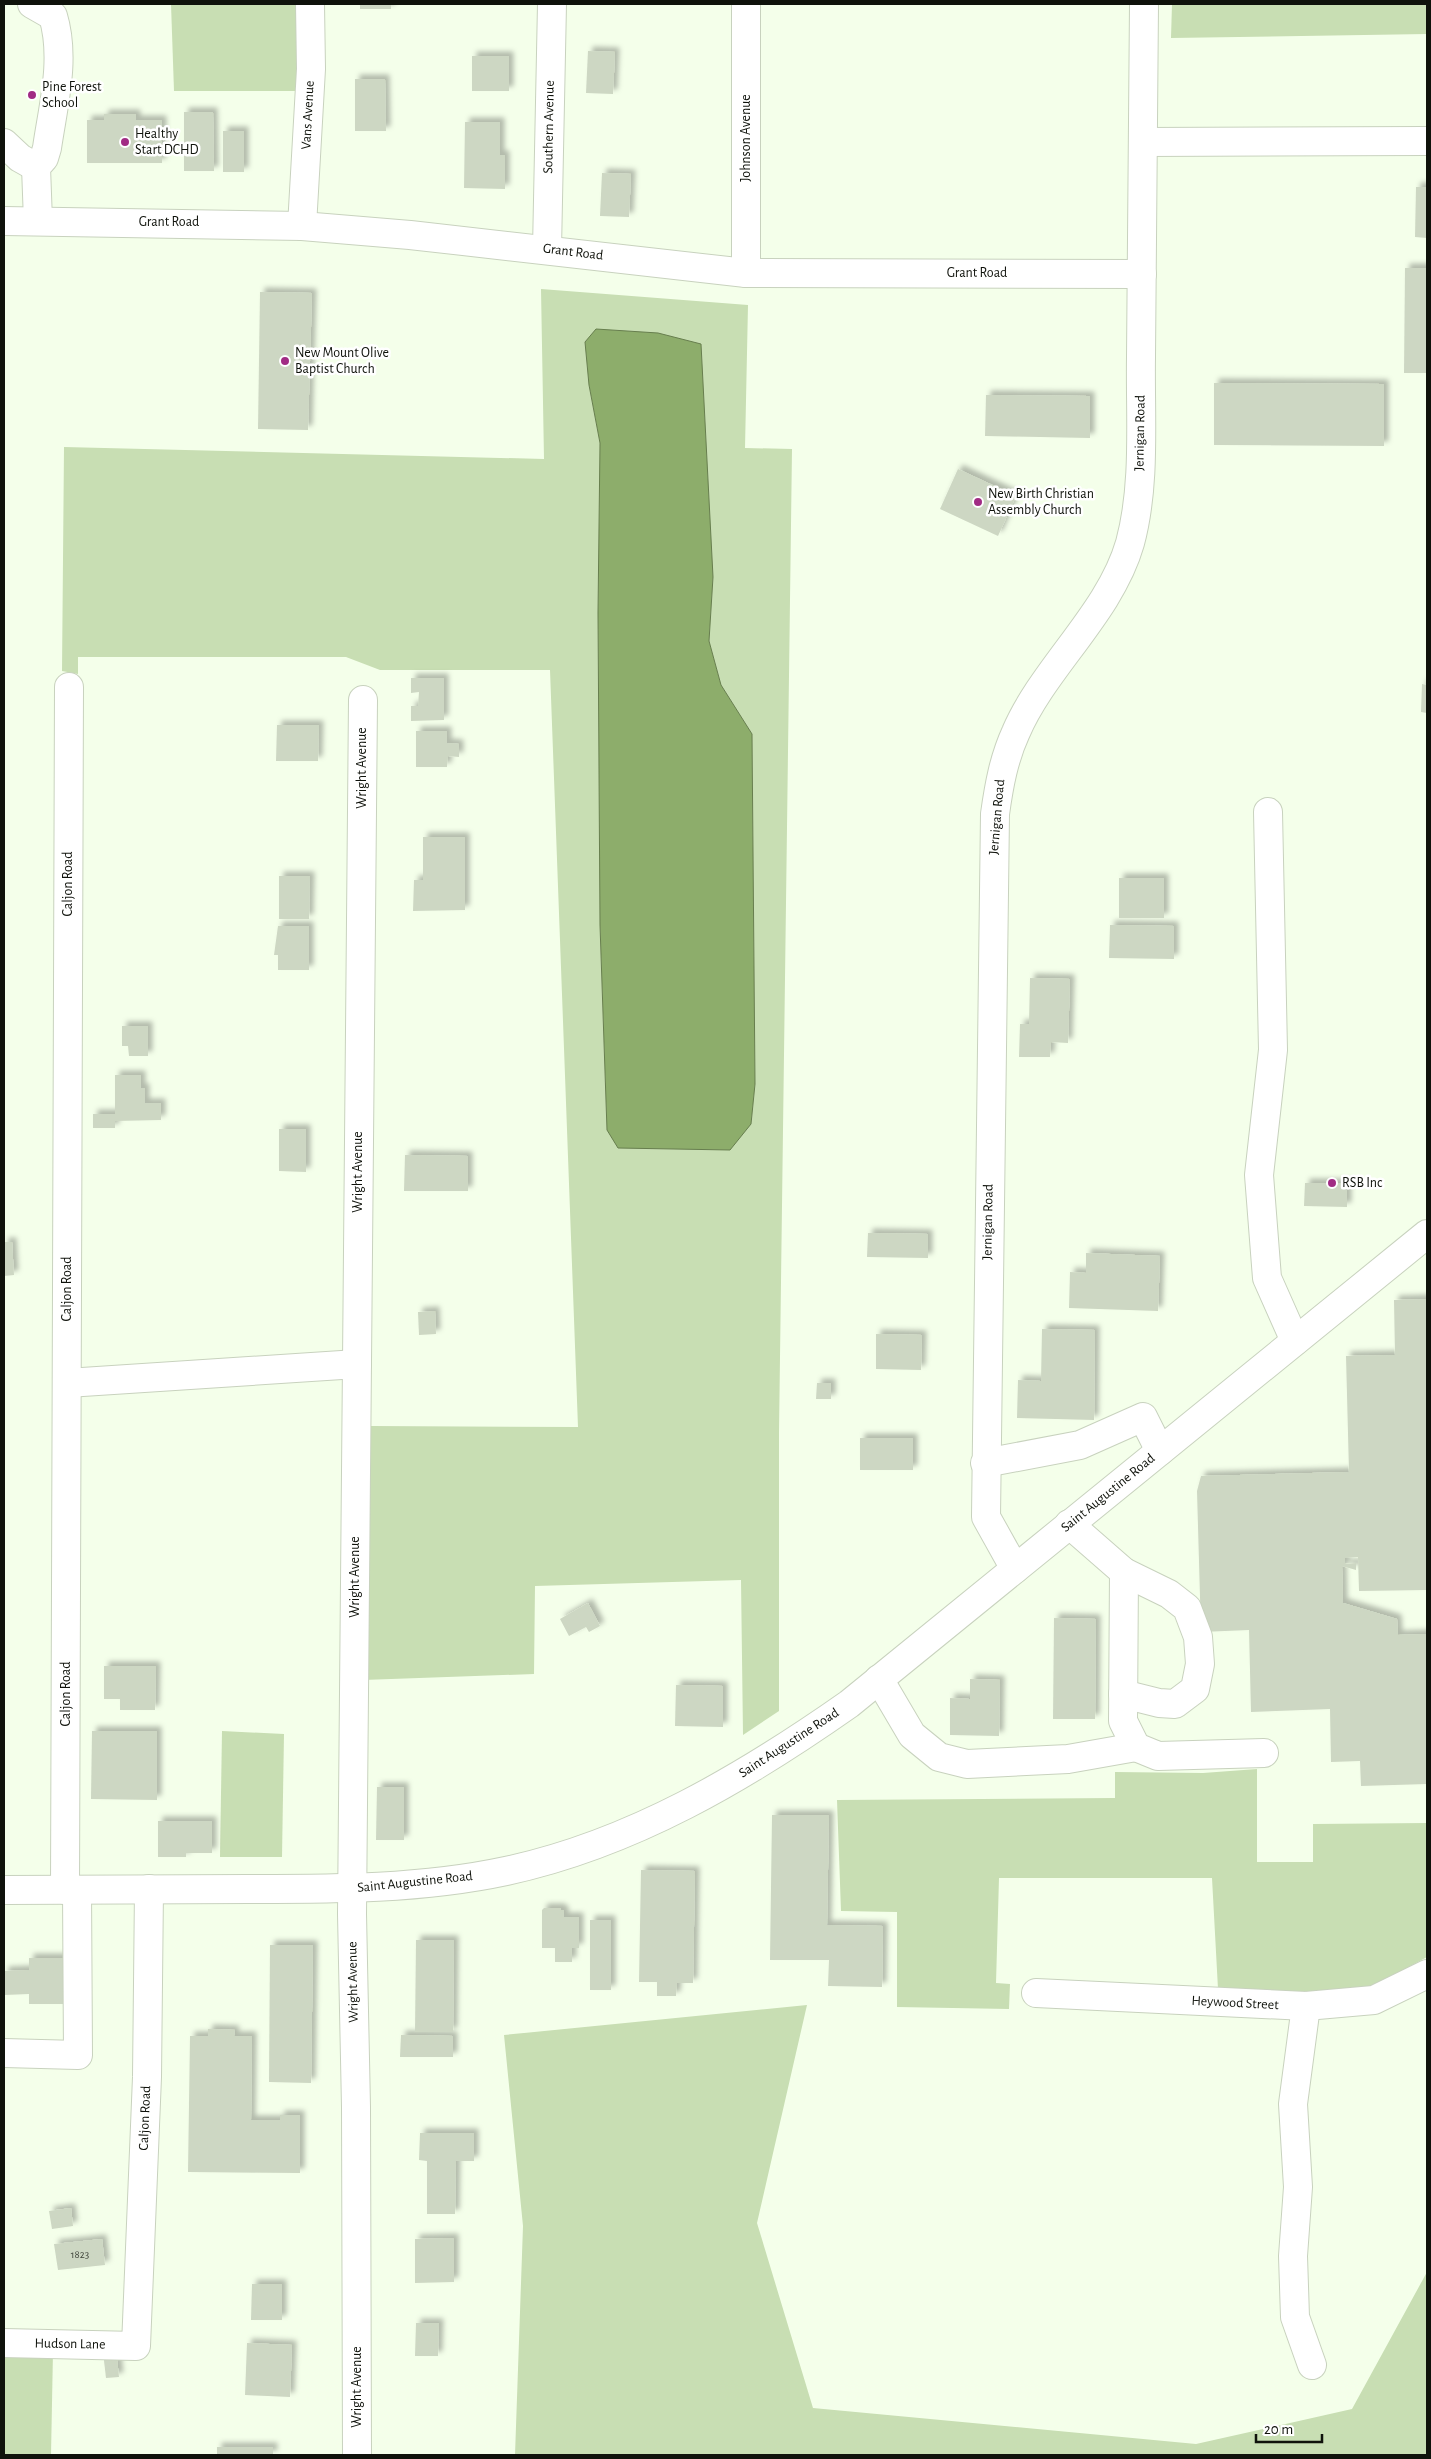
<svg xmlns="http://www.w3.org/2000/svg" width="1431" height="2459" font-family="'Alegreya Sans',sans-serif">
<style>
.green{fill:#c8deb3;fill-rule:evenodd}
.water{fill:#8dad6b;stroke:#677e4e}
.building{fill:#cdd7c3;filter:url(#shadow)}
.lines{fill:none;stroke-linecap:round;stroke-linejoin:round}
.minor-casing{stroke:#c8d2be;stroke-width:30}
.major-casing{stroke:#c8d2be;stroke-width:30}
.minor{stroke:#fff;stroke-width:28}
.major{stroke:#fff;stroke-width:28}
.poi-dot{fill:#a12b84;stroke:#fff;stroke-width:2}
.labels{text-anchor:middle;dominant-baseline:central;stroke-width:5;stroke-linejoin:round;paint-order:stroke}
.number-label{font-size:11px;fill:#3e4339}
.poi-label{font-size:14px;fill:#0f120b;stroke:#fff;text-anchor:start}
.street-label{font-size:14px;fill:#0f120b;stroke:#fff}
</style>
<defs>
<filter id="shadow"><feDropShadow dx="4.5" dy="-4.5" stdDeviation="2.5" flood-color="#0004"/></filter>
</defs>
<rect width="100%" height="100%" fill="#f4ffea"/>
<g class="green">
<polygon points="171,4 298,4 298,91 174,91"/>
<polygon points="1172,4 1427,4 1427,34 1171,38"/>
<path d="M541,289L748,305L745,448L792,449L779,1433V1711L743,1735L741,1580L535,1586L534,1674L363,1680L371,1426L578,1427L550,670H380L346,657H78V674L62,671L64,447L544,459ZM589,385L713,577L709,641L721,685L752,734L755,1084L751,1124L607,1130L600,925L598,613L600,443Z"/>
<polygon points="222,1731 284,1734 282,1857 220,1857"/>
<polygon points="1257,1769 1257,1862 1313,1862 1313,1824 1427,1823 1427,1957 1372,1987 1297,1996 1218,1989 1212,1878 999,1878 996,1983 1010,1984 1009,2009 897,2007 897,1912 841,1911 837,1800 1115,1798 1115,1772 1203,1773"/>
<polygon points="807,2005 757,2223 813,2408 1196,2444 1352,2409 1427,2272 1427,2455 515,2455 523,2226 504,2035"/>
<polygon points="4,2350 53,2351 51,2455 4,2455"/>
</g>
<polygon class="water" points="596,329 658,333 701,344 713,577 709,641 721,685 752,734 755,1084 751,1124 730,1150 618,1148 607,1130 600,925 598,613 600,443 589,385 585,342"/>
<g class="building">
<rect x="360" y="4" width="31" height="5"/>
<polygon points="588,51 615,52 613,94 586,93"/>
<rect x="472" y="56" width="37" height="35"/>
<polygon points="355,79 385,79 386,131 355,131"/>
<polygon points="184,112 213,112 214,171 184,171"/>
<polygon points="104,114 136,114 136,120 162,120 162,163 87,163 87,120 104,120"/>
<polygon points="465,122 500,122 500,155 505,155 505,189 464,188"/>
<rect x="223" y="131" width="21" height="41"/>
<polygon points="602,173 631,174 629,217 600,216"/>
<polygon points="1416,187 1427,187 1427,238 1415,237"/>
<polygon points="1405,268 1427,268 1427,373 1404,373"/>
<polygon points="260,292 312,293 308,430 258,429"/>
<polygon points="1214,383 1384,384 1384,446 1214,445"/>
<polygon points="986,395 1090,396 1090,438 985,436"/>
<polygon points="958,469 1016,496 998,536 940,509"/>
<polygon points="411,678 444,678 444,720 411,721 411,706 418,706 419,692 411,693"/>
<polygon points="1422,684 1427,685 1427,713 1421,712"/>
<polygon points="277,725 319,725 318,761 276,761"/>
<polygon points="416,731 447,731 447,743 459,744 459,757 448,756 447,767 416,767"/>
<polygon points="423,837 465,837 465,910 413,911 414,880 423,880"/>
<polygon points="279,876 310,876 309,919 279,919"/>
<rect x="1119" y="878" width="45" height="40"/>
<polygon points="1110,925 1174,926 1174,959 1109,958"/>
<polygon points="278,926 309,926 309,970 278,970 278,955 274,955"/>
<polygon points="1030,978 1070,979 1068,1043 1051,1042 1050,1057 1019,1057 1020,1024 1029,1024"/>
<polygon points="122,1026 148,1026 148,1056 129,1056 128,1046 122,1046"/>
<polygon points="115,1075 141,1075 141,1088 145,1088 145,1103 161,1103 161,1120 115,1121 115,1128 93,1128 93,1114 115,1114"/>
<polygon points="279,1129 306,1129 306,1172 279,1171"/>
<polygon points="405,1155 468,1156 468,1191 404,1191"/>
<polygon points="1305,1183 1347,1183 1347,1207 1304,1206"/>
<polygon points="868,1233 928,1234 928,1258 867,1257"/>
<polygon points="4,1242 12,1242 14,1275 4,1276"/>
<polygon points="1086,1253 1160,1256 1158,1311 1069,1308 1070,1272 1086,1273"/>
<polygon points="1426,1299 1427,1590 1359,1591 1358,1557 1345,1558 1345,1564 1356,1563 1356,1570 1342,1566 1343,1603 1397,1619 1398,1635 1427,1634 1427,1784 1361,1786 1360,1761 1331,1762 1330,1709 1251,1712 1249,1630 1201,1632 1197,1491 1201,1476 1349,1472 1346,1356 1395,1355 1394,1300"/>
<polygon points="435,1311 436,1334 419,1335 418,1312"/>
<polygon points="1042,1329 1095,1330 1094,1420 1017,1418 1018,1380 1041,1381"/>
<polygon points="876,1334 922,1335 921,1370 876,1369"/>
<polygon points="817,1383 831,1383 831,1399 816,1399"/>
<rect x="860" y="1438" width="53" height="32"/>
<polygon points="588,1603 600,1626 589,1632 586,1627 569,1636 560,1619"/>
<polygon points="1054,1618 1096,1619 1095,1719 1053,1719"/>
<polygon points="104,1666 156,1666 155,1710 120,1710 120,1699 104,1699"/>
<polygon points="970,1679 1000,1680 999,1736 950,1735 950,1698 970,1699"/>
<polygon points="676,1685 723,1686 723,1727 675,1726"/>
<polygon points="92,1731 157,1731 157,1800 91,1799"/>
<polygon points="377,1787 404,1787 404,1840 376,1840"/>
<polygon points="772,1815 829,1815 827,1925 883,1926 882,1987 828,1986 829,1960 770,1960"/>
<polygon points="158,1821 212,1821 212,1853 186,1853 186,1857 158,1857"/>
<polygon points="641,1870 695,1871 693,1983 677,1983 676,1996 657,1996 657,1982 639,1982"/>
<polygon points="544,1908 561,1908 561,1910 564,1910 564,1917 579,1917 579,1948 572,1948 572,1962 555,1962 555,1948 542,1948 542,1910"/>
<rect x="590" y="1920" width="21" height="70"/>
<polygon points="416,1940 454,1940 453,2032 415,2032"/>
<polygon points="270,1945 313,1945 311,2083 269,2082"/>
<polygon points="29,1958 66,1958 65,2004 29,2004 29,1994 4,1995 4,1971 29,1970"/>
<polygon points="208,2029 235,2030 234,2036 252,2036 251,2120 280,2120 280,2115 300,2115 300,2173 188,2172 190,2036 208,2036"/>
<polygon points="401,2035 453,2036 453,2057 400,2057"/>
<polygon points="420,2133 474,2133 474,2161 456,2161 455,2214 427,2214 427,2161 419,2160"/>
<polygon points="71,2208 73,2226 52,2229 49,2211"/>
<polygon points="454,2238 454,2282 415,2283 415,2239"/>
<polygon points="102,2239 105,2265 58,2270 54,2244"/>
<polygon points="252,2284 282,2284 282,2320 251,2320"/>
<polygon points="416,2323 439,2323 438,2356 415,2356"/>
<polygon points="247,2343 292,2345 290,2397 245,2395"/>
<polygon points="116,2350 119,2377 106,2378 103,2352"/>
<rect x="217" y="2447" width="56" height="8"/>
</g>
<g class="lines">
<defs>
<g id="minor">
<path d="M32,4L53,16C66,59 53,106 47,148L44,158L36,167L38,221"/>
<polyline points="1143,142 1427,141"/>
<polyline points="4,143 20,158 36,167"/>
<polyline points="4,221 302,226 410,235 746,273 1142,274"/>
<polyline points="302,226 311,69 310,4"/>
<polyline points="547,249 552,4"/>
<polyline points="746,273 746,4"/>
<polyline points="1268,812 1273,1050 1259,1175 1267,1278 1295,1341"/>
<polyline points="67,1383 357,1364"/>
<polyline points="985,1463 1080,1445 1143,1417 1160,1451"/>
<polyline points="1069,1524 1124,1572 1123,1721 1136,1747 1158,1756 1264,1753"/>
<path d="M1015,1569L986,1517L995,814C999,785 1004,758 1016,732C1044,667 1110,613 1130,543C1146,484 1140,417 1141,357C1143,239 1144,121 1144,4"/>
<polyline points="879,1679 912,1735 939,1757 967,1764 1068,1759 1136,1747"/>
<polyline points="1123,1694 1159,1703 1175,1704 1195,1689 1200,1664 1198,1637 1187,1608 1169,1594 1124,1572"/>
<polyline points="65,1890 69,687"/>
<polyline points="1036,1993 1306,2006 1374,2000 1427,1974"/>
<polyline points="1306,2006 1293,2104 1298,2187 1293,2256 1295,2317 1312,2365"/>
<polyline points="4,2053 78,2055 77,1890"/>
<polyline points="4,2343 136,2346 147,2077 149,1889"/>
<polyline points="357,2455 356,2107 352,1914 363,700"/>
</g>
<path id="major" d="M4,1890C85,1890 167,1889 249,1889C335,1889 422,1889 506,1871C632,1844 745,1777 849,1704L1427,1234"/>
</defs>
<use href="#minor" class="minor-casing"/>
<use href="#major" class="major-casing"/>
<use href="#minor" class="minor"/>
<use href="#major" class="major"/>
</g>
<g class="poi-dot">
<circle cx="32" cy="95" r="5"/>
<circle cx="125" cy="142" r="5"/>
<circle cx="285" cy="361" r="5"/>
<circle cx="978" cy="502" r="5"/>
<circle cx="1332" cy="1183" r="5"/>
</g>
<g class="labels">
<g class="number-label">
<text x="80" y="2254">1823</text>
</g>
<g class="poi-label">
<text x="42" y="87">Pine Forest<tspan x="42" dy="16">School</tspan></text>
<text x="135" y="134">Healthy<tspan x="135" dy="16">Start DCHD</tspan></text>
<text x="295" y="353">New Mount Olive<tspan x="295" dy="16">Baptist Church</tspan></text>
<text x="988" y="494">New Birth Christian<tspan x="988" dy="16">Assembly Church</tspan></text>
<text x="1342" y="1183">RSB Inc</text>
</g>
<g class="street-label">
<text transform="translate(308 115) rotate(-87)">Vans Avenue</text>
<text transform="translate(549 127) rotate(-89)">Southern Avenue</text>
<text transform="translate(746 138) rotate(-90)">Johnson Avenue</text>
<text x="169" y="222">Grant Road</text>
<text transform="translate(573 252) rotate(7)">Grant Road</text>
<text x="977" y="273">Grant Road</text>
<text transform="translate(1140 433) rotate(-89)">Jernigan Road</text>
<text transform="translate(362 768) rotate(-90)">Wright Avenue</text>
<text transform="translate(997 817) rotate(-85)">Jernigan Road</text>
<text transform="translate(68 884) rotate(-90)">Caljon Road</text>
<text transform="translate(358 1172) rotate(-90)">Wright Avenue</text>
<text transform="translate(988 1222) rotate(-89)">Jernigan Road</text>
<text transform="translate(67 1289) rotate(-90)">Caljon Road</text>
<text transform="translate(1108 1493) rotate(-39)">Saint Augustine Road</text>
<text transform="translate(355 1577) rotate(-90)">Wright Avenue</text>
<text transform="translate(66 1694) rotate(-90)">Caljon Road</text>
<text transform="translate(789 1743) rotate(-33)">Saint Augustine Road</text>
<text transform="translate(415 1882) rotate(-6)">Saint Augustine Road</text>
<text transform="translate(353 1982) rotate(-91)">Wright Avenue</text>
<text transform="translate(1235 2003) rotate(3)">Heywood Street</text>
<text transform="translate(145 2118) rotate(-88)">Caljon Road</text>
<text transform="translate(70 2344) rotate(1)">Hudson Lane</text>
<text transform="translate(357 2387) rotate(-90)">Wright Avenue</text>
</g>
</g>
<rect width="1431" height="2459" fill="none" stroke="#0f120b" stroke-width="10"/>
<path d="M1256 2434v8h66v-8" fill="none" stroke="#0f120b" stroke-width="2.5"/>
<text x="1264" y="2434" font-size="15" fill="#0f120b" stroke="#ffffff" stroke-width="4" paint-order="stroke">20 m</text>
</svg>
